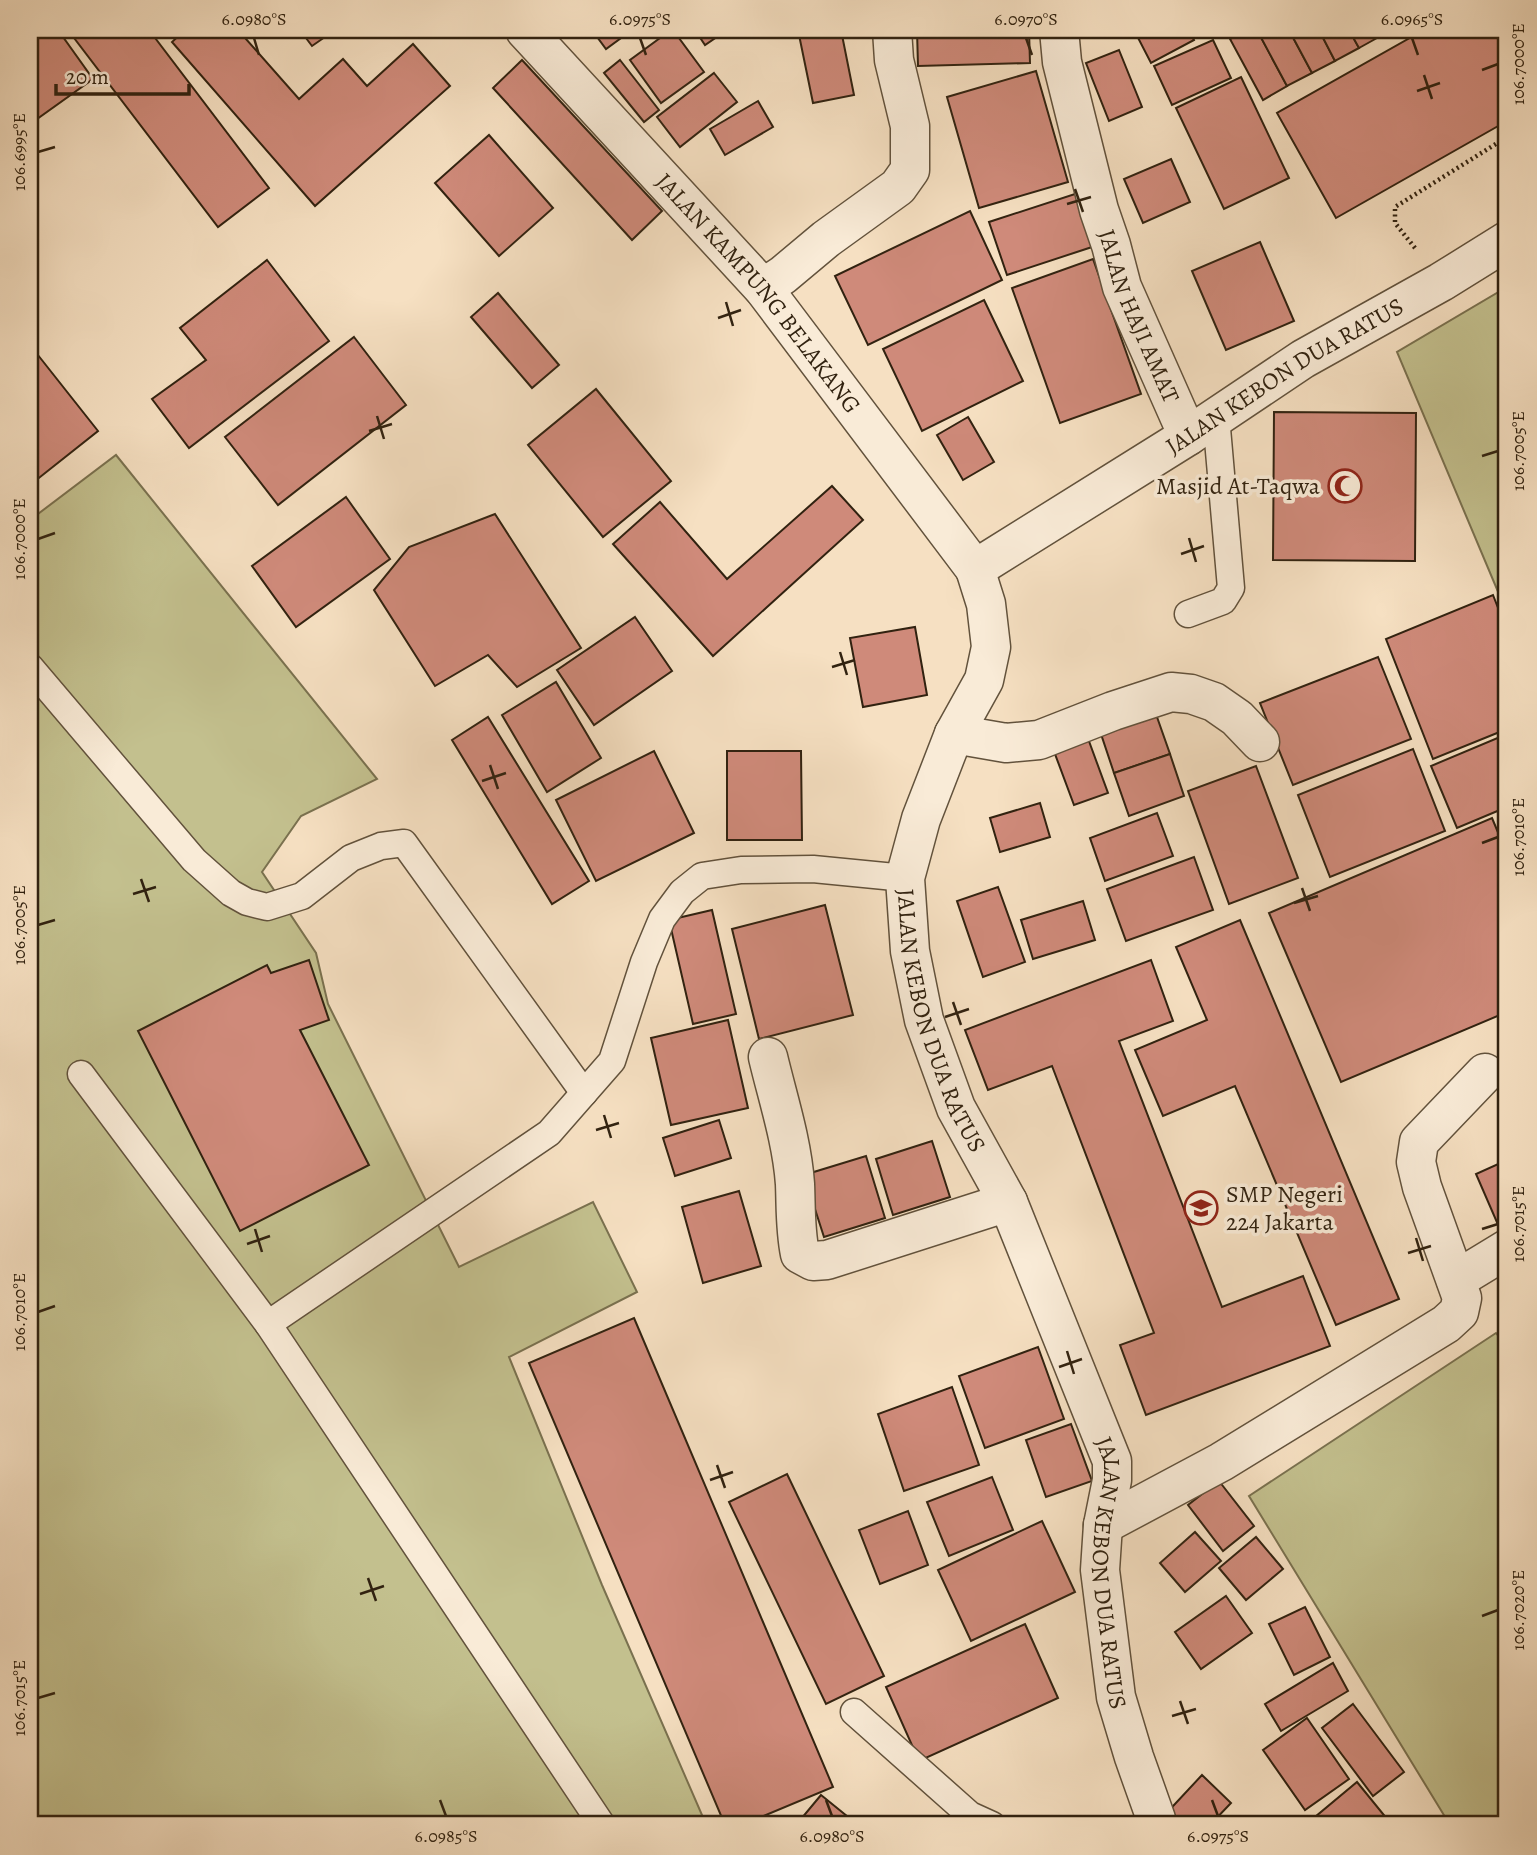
<svg xmlns="http://www.w3.org/2000/svg" width="1537" height="1855" font-family="Alegreya,serif">
<style>
.green{fill:#c3c08e;stroke:#7a714f;stroke-width:2}
.building{fill:#cf8a7a;stroke:#312210;stroke-width:2}
.lines{fill:none;stroke-linecap:round;stroke-linejoin:round}
.service-casing{stroke:#62523c;stroke-width:29}
.minor-casing{stroke:#62523c;stroke-width:41}
.tertiary-casing{stroke:#62523c;stroke-width:41}
.path{stroke:#312210;stroke-width:4.5;stroke-dasharray:2 3.5;stroke-linecap:butt}
.service{stroke:#f9ebd7;stroke-width:26}
.minor{stroke:#f9ebd7;stroke-width:38}
.tertiary{stroke:#f9ebd7;stroke-width:38}
.ticks{fill:none;stroke:#312210;stroke-width:2.5}
.labels{text-anchor:middle;dominant-baseline:central;stroke-width:7;stroke-linejoin:round;paint-order:stroke}
.street-label{font-size:24px;fill:#312210;stroke:#f9ebd7}
.poi-label{font-size:24px;fill:#312210;stroke:#f9ebd7;text-anchor:end}
.neatline{fill:none;stroke:#312210;stroke-width:2.5}
.ticks-label{font-size:18px;text-anchor:middle;fill:#312210}
</style>
<rect width="100%" height="100%" fill="#f6e0c2"/>
<filter id="stains"><feTurbulence type="fractalNoise" baseFrequency=".00286" numOctaves="4"/><feColorMatrix values="0 0 0 0 .2 0 0 0 0 .09 0 0 0 0 .02 0 0 0 .5 -.17"/></filter>
<radialGradient id="worn" r=".72"><stop offset=".6" stop-color="#630" stop-opacity="0"/><stop offset="1" stop-color="#630" stop-opacity=".3"/></radialGradient>
<g class="green">
<polygon points="1507,287 1507,613 1397,352"/>
<polygon points="116,455 377,779 301,816 262,872 316,953 328,1004 459,1267 593,1202 637,1292 509,1357 602,1585 702,1815 691,1825 30,1825 30,520"/>
<polygon points="1496,1333 1507,1347 1507,1825 1450,1825 1249,1496"/>
</g>
<g class="building">
<polygon points="42,30 58,30 93,79 30,124 30,39"/>
<polygon points="68,30 149,30 269,188 218,227"/>
<polygon points="185,30 238,30 299,99 343,59 367,86 413,44 450,86 315,206 172,42"/>
<polygon points="300,30 335,30 312,46"/>
<polygon points="592,30 632,30 606,49"/>
<polygon points="671,30 673,30 704,72 661,103 630,60"/>
<polygon points="695,30 727,30 705,45"/>
<polygon points="798,30 841,30 854,95 813,103"/>
<polygon points="917,30 1029,30 1030,63 918,66"/>
<polygon points="1134,30 1189,30 1194,40 1151,63"/>
<polygon points="1248,30 1257,30 1287,86 1263,100 1230,39"/>
<polygon points="1257,30 1289,30 1312,73 1287,86"/>
<polygon points="1289,30 1319,30 1335,61 1312,73"/>
<polygon points="1319,30 1349,30 1359,48 1335,61"/>
<polygon points="1349,30 1384,30 1386,33 1359,48"/>
<polygon points="1424,30 1507,30 1507,121 1336,218 1277,113"/>
<polygon points="1213,40 1231,78 1172,105 1154,66"/>
<polygon points="1119,50 1142,107 1109,121 1086,63"/>
<polygon points="522,60 662,211 632,240 493,88"/>
<polygon points="620,60 659,110 644,122 604,73"/>
<polygon points="1036,71 1068,182 979,208 947,97"/>
<polygon points="714,73 737,102 680,147 657,117"/>
<polygon points="1241,77 1289,178 1224,209 1176,108"/>
<polygon points="758,101 773,127 725,155 710,129"/>
<polygon points="489,135 553,208 499,256 435,183"/>
<polygon points="1171,159 1190,202 1143,223 1124,179"/>
<polygon points="1078,193 1095,246 1007,275 989,222"/>
<polygon points="970,211 1002,280 868,345 835,276"/>
<polygon points="1260,242 1294,321 1226,350 1192,271"/>
<polygon points="1093,259 1141,394 1060,423 1012,288"/>
<polygon points="267,260 329,341 189,448 152,399 206,360 180,328"/>
<polygon points="498,293 559,365 532,388 471,317"/>
<polygon points="984,300 1023,381 922,431 883,349"/>
<polygon points="354,337 406,405 278,505 225,437"/>
<polygon points="30,345 98,431 30,485"/>
<polygon points="596,389 671,481 603,537 528,445"/>
<polygon points="1274,412 1416,413 1415,561 1273,560"/>
<polygon points="968,417 994,462 963,480 937,435"/>
<polygon points="832,486 863,520 713,656 613,544 660,502 727,579"/>
<polygon points="346,497 390,559 296,627 252,566"/>
<polygon points="495,514 581,648 517,687 488,655 435,686 374,590 409,547"/>
<polygon points="1493,595 1507,631 1507,729 1433,759 1386,639"/>
<polygon points="635,617 672,671 594,725 557,670"/>
<polygon points="915,627 927,695 863,707 850,638"/>
<polygon points="1378,657 1411,739 1293,785 1260,703"/>
<polygon points="556,682 601,758 547,792 502,715"/>
<polygon points="1151,700 1170,754 1114,773 1096,719"/>
<polygon points="488,717 589,881 552,904 452,740"/>
<polygon points="1086,733 1108,793 1074,805 1052,746"/>
<polygon points="1507,734 1507,807 1457,828 1431,766"/>
<polygon points="1413,749 1445,831 1330,877 1298,795"/>
<polygon points="654,751 694,833 596,881 556,800"/>
<polygon points="727,751 801,751 802,840 727,840"/>
<polygon points="1170,754 1184,796 1129,816 1114,773"/>
<polygon points="1256,766 1298,878 1229,904 1188,791"/>
<polygon points="1040,803 1050,837 1000,852 990,818"/>
<polygon points="1157,813 1173,856 1105,881 1090,838"/>
<polygon points="1492,818 1507,854 1507,1012 1341,1082 1269,913"/>
<polygon points="1194,857 1213,910 1126,941 1107,889"/>
<polygon points="998,887 1025,962 983,977 957,901"/>
<polygon points="1083,901 1095,940 1033,959 1021,920"/>
<polygon points="825,905 853,1015 759,1039 732,929"/>
<polygon points="712,910 736,1014 693,1024 669,920"/>
<polygon points="1240,920 1399,1299 1336,1325 1235,1086 1163,1116 1135,1050 1207,1020 1176,947"/>
<polygon points="309,960 329,1020 300,1030 369,1165 240,1231 138,1031 267,965 271,973"/>
<polygon points="1151,960 1173,1021 1119,1041 1222,1307 1303,1276 1330,1346 1146,1415 1120,1345 1154,1333 1052,1066 988,1090 965,1030"/>
<polygon points="728,1020 748,1108 671,1125 651,1038"/>
<polygon points="719,1120 731,1158 675,1176 663,1138"/>
<polygon points="932,1141 950,1197 893,1215 876,1159"/>
<polygon points="866,1156 885,1218 824,1237 804,1175"/>
<polygon points="1507,1160 1507,1224 1499,1227 1476,1174"/>
<polygon points="739,1191 761,1266 703,1283 682,1207"/>
<polygon points="634,1318 833,1787 742,1825 725,1825 529,1363"/>
<polygon points="1038,1347 1064,1419 985,1448 959,1376"/>
<polygon points="952,1387 979,1465 904,1491 878,1414"/>
<polygon points="1071,1424 1092,1481 1046,1497 1026,1440"/>
<polygon points="787,1474 884,1676 826,1704 729,1502"/>
<polygon points="992,1477 1013,1530 949,1556 927,1502"/>
<polygon points="1219,1481 1254,1526 1223,1551 1188,1505"/>
<polygon points="908,1511 928,1565 880,1584 859,1530"/>
<polygon points="1042,1521 1075,1592 971,1641 938,1570"/>
<polygon points="1195,1532 1221,1561 1185,1592 1160,1563"/>
<polygon points="1256,1537 1283,1569 1246,1600 1219,1568"/>
<polygon points="1226,1596 1252,1633 1201,1669 1175,1632"/>
<polygon points="1305,1607 1330,1657 1294,1675 1269,1624"/>
<polygon points="1025,1624 1058,1698 919,1761 886,1687"/>
<polygon points="1333,1663 1348,1691 1281,1731 1265,1704"/>
<polygon points="1353,1704 1404,1772 1373,1796 1322,1728"/>
<polygon points="1307,1718 1349,1779 1305,1810 1263,1750"/>
<polygon points="1202,1775 1231,1803 1210,1825 1168,1825 1161,1819"/>
<polygon points="1357,1782 1392,1825 1321,1825 1315,1817"/>
<polygon points="821,1795 858,1825 796,1825"/>
</g>
<g class="lines">
<defs>
<g id="service">
<polyline points="1188,614 1223,601 1231,588 1216,417"/>
<polyline points="30,667 194,860 231,893 247,902 267,907 302,896 351,858 381,846 404,843 584,1093"/>
<polyline points="81,1074 268,1324"/>
<polyline points="854,1712 970,1815 992,1825"/>
<polyline points="602,1825 268,1324 549,1133 612,1061 644,962 662,919 682,892 702,876 741,870 813,869 905,878"/>
</g>
<g id="minor">
<path id="s1" d="M1059,30L1062,62L1099,210L1111,245L1122,287L1188,436"/>
<polyline points="763,288 783,275 826,239 898,187 910,170 910,126 894,60 892,30"/>
<path id="s2" d="M975,569L986,604L991,647L984,680L954,734L921,819L905,878L910,951L924,1020L956,1108L1008,1202L1112,1461V1480L1103,1525L1100,1570L1116,1697L1134,1757L1156,1819L1154,1825"/>
<polyline points="954,734 1006,743 1039,740 1113,711 1171,692 1191,694 1214,702 1237,718 1260,742"/>
<path d="M768,1057C778,1099 792,1141 795,1184C796,1209 795,1229 800,1254L813,1261L827,1260L1008,1202"/>
<polyline points="1456,1280 1507,1249"/>
<polyline points="1103,1525 1221,1462 1446,1324 1459,1312 1462,1298 1422,1187 1416,1162 1419,1142 1485,1073"/>
</g>
<g id="tertiary">
<path id="s3" d="M525,30L763,288L975,569L1188,436L1303,359L1441,282L1507,241"/>
</g>
</defs>
<use href="#service" class="service-casing"/>
<use href="#minor" class="minor-casing"/>
<use href="#tertiary" class="tertiary-casing"/>
<polyline class="path" points="1415,248 1395,223 1395,207 1507,137"/>
<use href="#service" class="service"/>
<use href="#minor" class="minor"/>
<use href="#tertiary" class="tertiary"/>
</g>
<path class="ticks" d="M254,38L259,55M640,38L646,55M1026,38L1032,55M1412,38L1418,55M1482,70L1498,64M1424,75L1432,99M1417,91L1440,83M38,152L55,147M1075,189L1083,212M1067,204L1091,197M726,302L733,326M718,318L741,310M377,416L384,439M369,431L392,424M1482,456L1498,451M1189,538L1196,562M38,539L55,533M1181,554L1204,546M840,652L847,675M832,667L855,660M490,765L498,789M482,781L506,773M1482,843L1498,837M141,879L149,902M1302,888L1310,911M133,894L156,887M1294,903L1318,896M38,925L55,920M953,1002L961,1025M945,1017L969,1009M604,1115L611,1138M596,1130L619,1123M255,1229L262,1252M1482,1229L1498,1224M1416,1238L1423,1261M247,1244L270,1236M1408,1253L1431,1246M38,1312L55,1306M1067,1351L1074,1374M1059,1367L1082,1359M717,1465L725,1488M710,1480L733,1472M368,1578L376,1601M360,1594L384,1586M1482,1616L1498,1610M38,1698L55,1693M1180,1701L1188,1724M1172,1716L1196,1709M440,1800L446,1816M826,1800L832,1816M1212,1800L1218,1816"/>
<defs>
<symbol id="mosque-ring" viewBox="-11 -11 22 22"><circle r="9.5" fill="#f9ebd7" stroke="#8f2418" stroke-width="1.5"/><path d="M3.5-4.9A6 6 0 1 0 3.5 4.9A5 5 0 1 1 3.5-4.9Z" fill="#8f2418"/></symbol>
<symbol id="school-ring" viewBox="-11 -11 22 22"><circle r="9.5" fill="#f9ebd7" stroke="#8f2418" stroke-width="1.5"/><path d="M0-5L7-2L0 1L-7-2ZM-4 1L0 2.5L4 1V4Q0 6-4 4Z" fill="#8f2418"/></symbol>
</defs>
<g fill-rule="evenodd">
<use href="#mosque-ring" x="1326" y="467" width="38" height="38"/>
<use href="#school-ring" x="1182" y="1189" width="38" height="38"/>
</g>
<g class="labels">
<g class="street-label">
<text stroke="none"><textPath href="#s3" startOffset="352">JALAN KAMPUNG BELAKANG</textPath></text>
<text stroke="none"><textPath href="#s1" startOffset="298">JALAN HAJI AMAT</textPath></text>
<text stroke="none"><textPath href="#s3" startOffset="1068">JALAN KEBON DUA RATUS</textPath></text>
<text stroke="none"><textPath href="#s2" startOffset="476">JALAN KEBON DUA RATUS</textPath></text>
<text stroke="none"><textPath href="#s2" startOffset="1064">JALAN KEBON DUA RATUS</textPath></text>
</g>
<g class="poi-label">
<text x="1320" y="486">Masjid At-Taqwa</text>
<text x="1226" y="1194" text-anchor="start">SMP Negeri<tspan x="1226" dy="28">224 Jakarta</tspan></text>
</g>
</g>
<rect width="1537" height="1855" fill="none" stroke="#f6e0c2" stroke-width="77"/>
<path d="M56 84v10h133v-10" fill="none" stroke="#312210" stroke-width="3.5"/>
<text x="66" y="84" font-size="21" fill="#312210" stroke="#f9ebd7" stroke-width="5" paint-order="stroke">20 m</text>
<rect x="38" y="38" width="1460" height="1778" class="neatline"/>
<g class="ticks-label">
<text x="254" y="25">6.0980°S</text>
<text x="640" y="25">6.0975°S</text>
<text x="1026" y="25">6.0970°S</text>
<text x="1412" y="25">6.0965°S</text>
<text transform="translate(1518 64) rotate(-90)" y="6">106.7000°E</text>
<text transform="translate(19 152) rotate(-90)" y="6">106.6995°E</text>
<text transform="translate(1518 451) rotate(-90)" y="6">106.7005°E</text>
<text transform="translate(19 539) rotate(-90)" y="6">106.7000°E</text>
<text transform="translate(1518 837) rotate(-90)" y="6">106.7010°E</text>
<text transform="translate(19 925) rotate(-90)" y="6">106.7005°E</text>
<text transform="translate(1518 1224) rotate(-90)" y="6">106.7015°E</text>
<text transform="translate(19 1312) rotate(-90)" y="6">106.7010°E</text>
<text transform="translate(1518 1610) rotate(-90)" y="6">106.7020°E</text>
<text transform="translate(19 1698) rotate(-90)" y="6">106.7015°E</text>
<text x="446" y="1842">6.0985°S</text>
<text x="832" y="1842">6.0980°S</text>
<text x="1218" y="1842">6.0975°S</text>
</g>
<rect width="100%" height="100%" filter="url(#stains)"/>
<rect width="100%" height="100%" fill="url(#worn)"/>
</svg>
